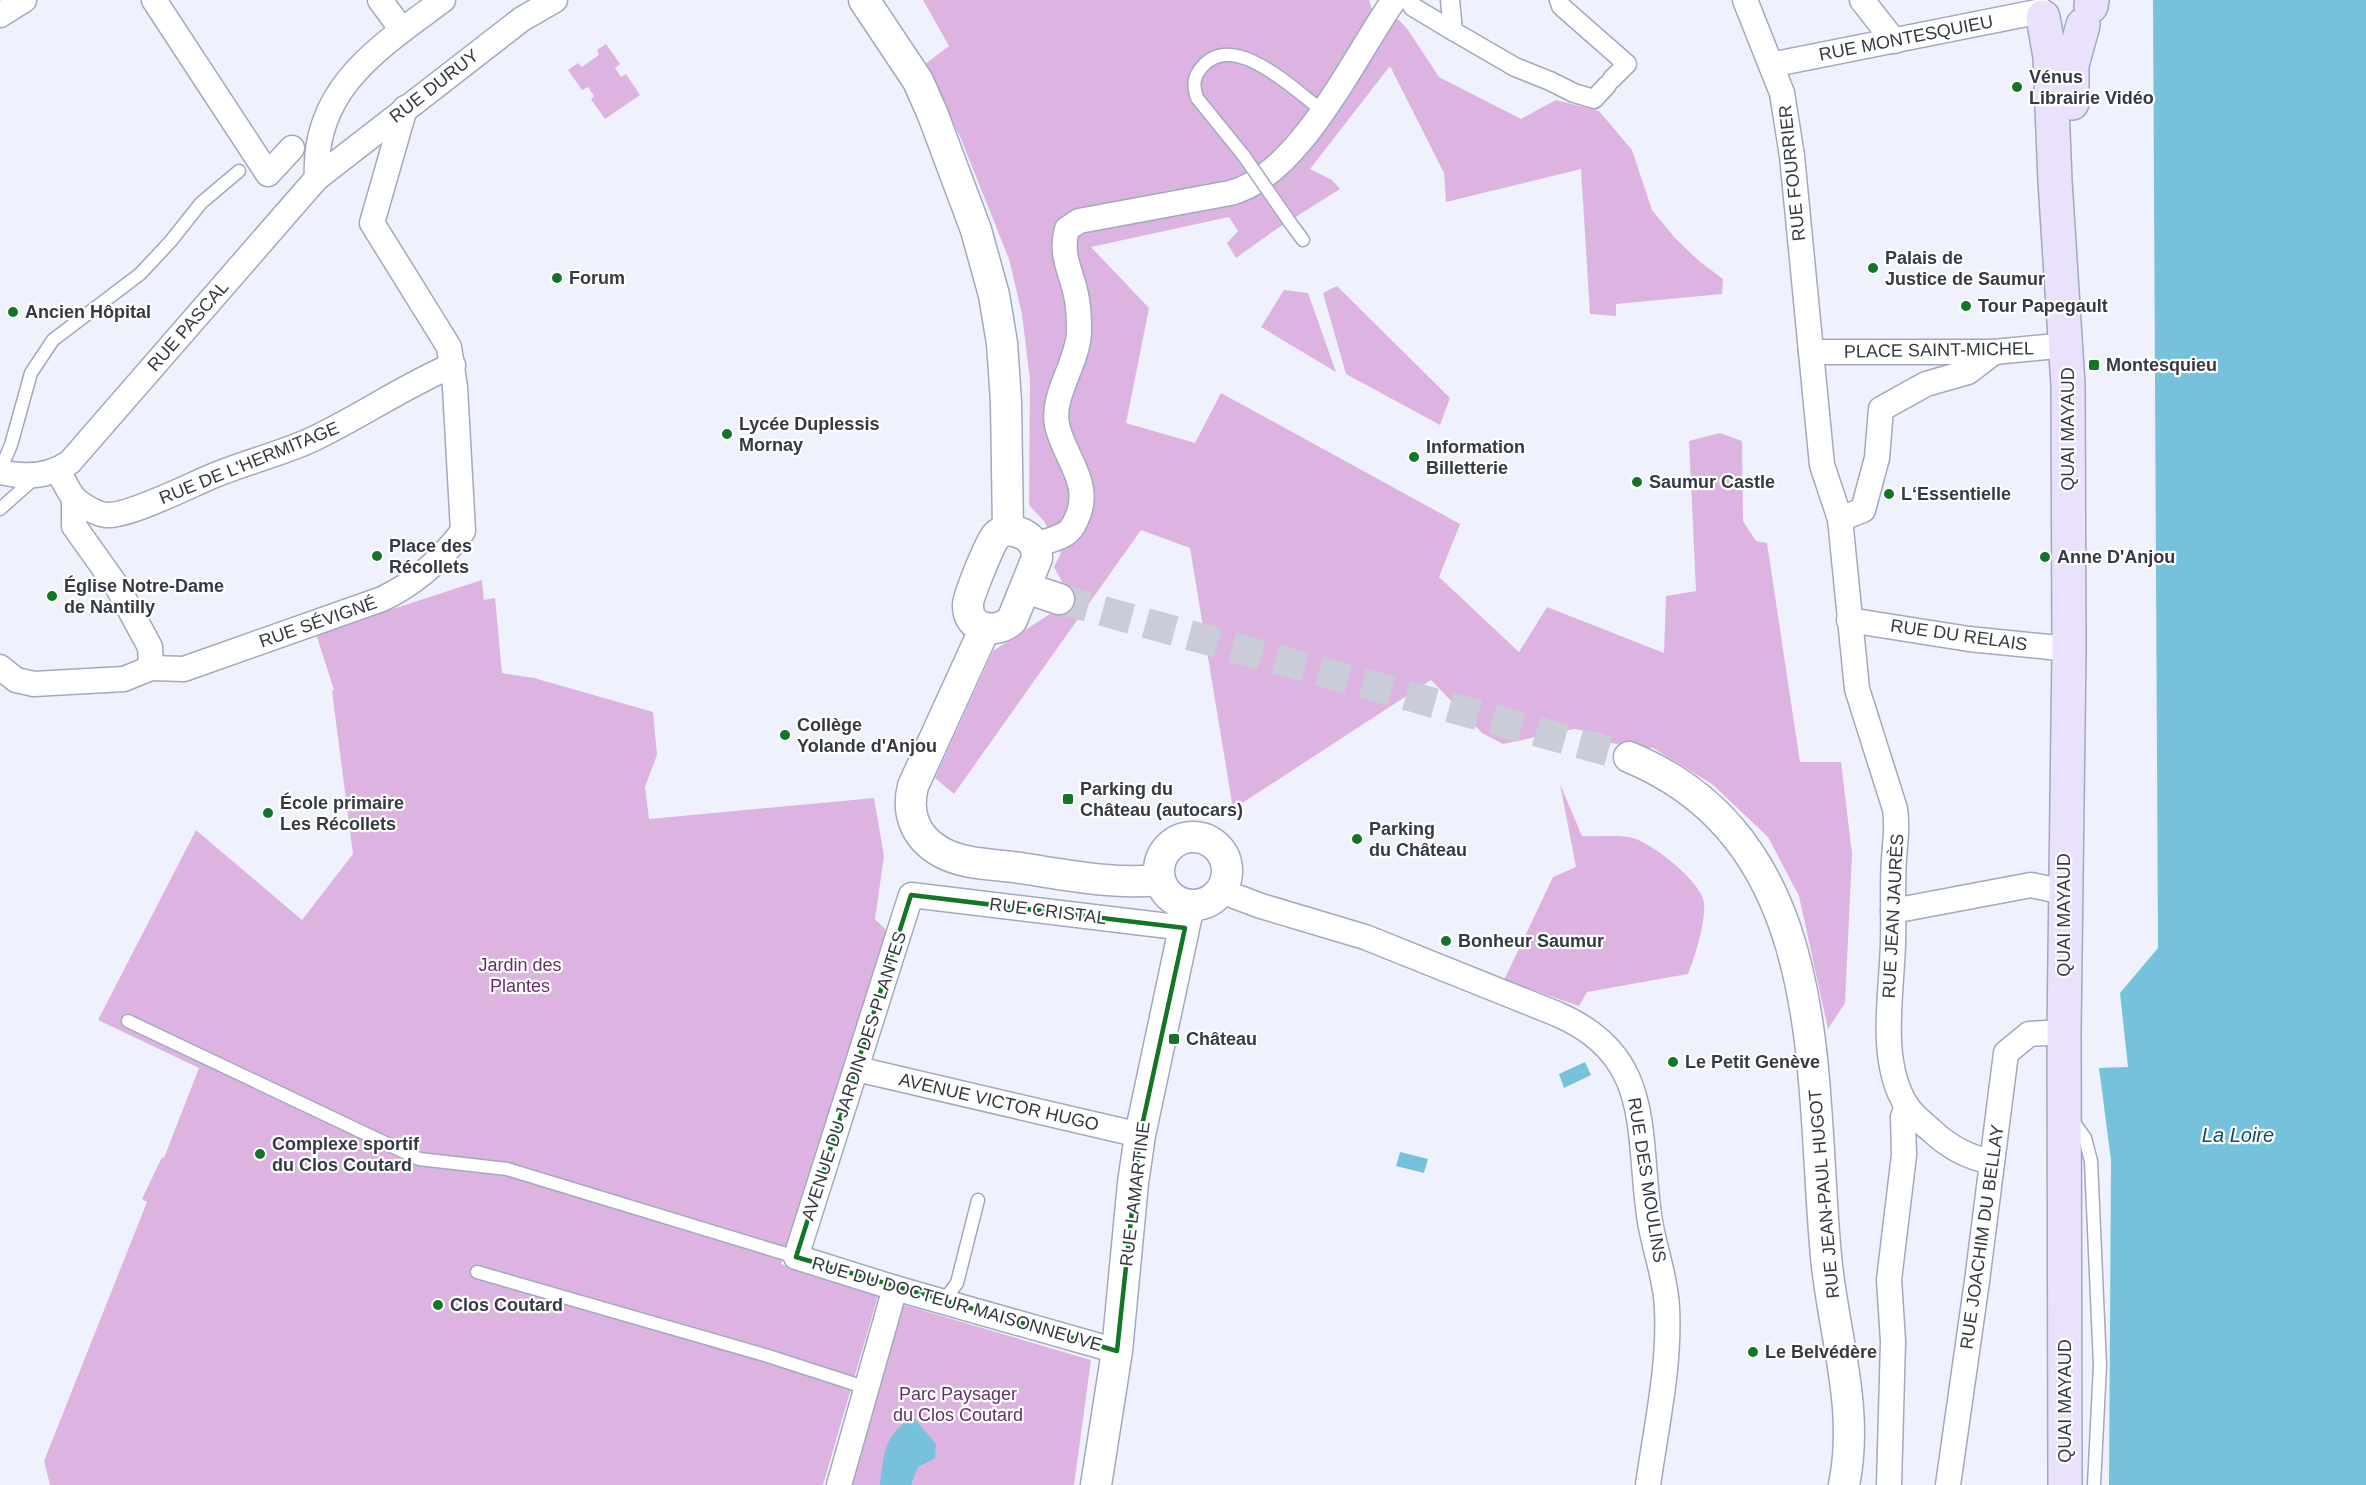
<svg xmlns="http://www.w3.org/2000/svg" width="2366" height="1485" font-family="Arial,sans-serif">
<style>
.green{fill:#ddb4e1}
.water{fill:#76c2dc}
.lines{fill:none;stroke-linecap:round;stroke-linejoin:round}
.tertiary-tunnel{stroke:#cacdd8;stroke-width:30;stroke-dasharray:30 15;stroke-linecap:butt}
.service-casing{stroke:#a1a9c1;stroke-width:15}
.pedestrian-casing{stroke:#a1a9c1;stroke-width:21}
.minor-casing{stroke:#a1a9c1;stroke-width:27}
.tertiary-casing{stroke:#a1a9c1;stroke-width:33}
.secondary-casing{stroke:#a1a9c1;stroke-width:36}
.service{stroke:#fff;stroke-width:12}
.pedestrian{stroke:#fff;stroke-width:18}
.minor{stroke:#fff;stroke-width:24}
.tertiary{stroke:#fff;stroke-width:30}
.secondary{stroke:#eae1fd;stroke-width:33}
.service-bridge-casing{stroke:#a1a9c1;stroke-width:15;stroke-linecap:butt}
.service-bridge{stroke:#fff;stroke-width:12}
.marked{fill:none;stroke:#137526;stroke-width:4.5;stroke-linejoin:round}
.poi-dot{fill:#137526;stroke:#fff;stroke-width:2}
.labels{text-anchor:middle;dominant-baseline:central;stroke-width:4.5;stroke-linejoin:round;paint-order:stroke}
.street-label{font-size:18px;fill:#363944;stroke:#fff}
.poi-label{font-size:18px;font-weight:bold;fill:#363944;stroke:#fff;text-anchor:start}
.park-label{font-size:18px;fill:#642e6a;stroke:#fff}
.water-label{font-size:20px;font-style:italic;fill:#0c4f61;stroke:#fff}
</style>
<rect width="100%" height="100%" fill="#eff2fd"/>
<g class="green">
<polygon points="923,0 1369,0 1374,17 1399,20 1408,30 1439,77 1521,119 1556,100 1599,111 1632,150 1652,210 1675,238 1699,261 1723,279 1722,294 1616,304 1616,316 1590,314 1581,169 1446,202 1444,173 1390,66 1310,169 1332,180 1340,189 1275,230 1236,258 1227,243 1238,231 1229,217 1091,247 1149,308 1126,423 1195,443 1221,393 1460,524 1439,577 1519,652 1547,607 1664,653 1666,596 1696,591 1689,441 1720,433 1742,441 1743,521 1756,541 1767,543 1800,762 1841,762 1852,854 1845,1003 1828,1029 1799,896 1768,837 1712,784 1653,748 1610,743 1600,733 1574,729 1503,744 1482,733 1431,680 1233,809 1190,548 1141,530 954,794 935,778 993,651 1056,610 1066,589 1054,567 1061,553 1044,521 1029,505 1030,380 1022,314 1009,259 961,139 925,64 949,46"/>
<polygon points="606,44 620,64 615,68 621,77 626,74 640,95 605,119 591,99 594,96 588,87 582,90 568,70 578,63 582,67 599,55 597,50"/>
<polygon points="1337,286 1450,398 1440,425 1346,374 1323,293"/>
<polygon points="1284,290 1308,293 1336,372 1261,327"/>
<polygon points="482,580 484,600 495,598 502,673 534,678 653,712 657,755 645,787 649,819 874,798 884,856 875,919 890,934 781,1264 878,1296 823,1485 50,1485 44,1461 147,1202 142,1199 162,1157 164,1158 199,1068 98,1020 196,830 302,920 353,854 332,691 334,690 316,634"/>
<path d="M1560,784L1582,836C1598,837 1614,835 1629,837C1649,840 1701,881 1704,902C1706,921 1695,957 1688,974L1587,992L1579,1006L1504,980L1553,877L1576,867Z"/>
<polygon points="904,1305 1091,1360 1074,1485 851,1485"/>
</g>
<g class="water">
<polygon points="2153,0 2366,0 2366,1485 2109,1485 2111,1160 2099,1068 2128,1067 2120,993 2158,948"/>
<polygon points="1585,1062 1591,1075 1564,1088 1559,1074"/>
<polygon points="1400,1152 1428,1159 1424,1173 1396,1166"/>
<path d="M913,1417L936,1444L935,1458L918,1467L911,1485H880C884,1453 883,1436 913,1417Z"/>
</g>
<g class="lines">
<polyline class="tertiary-tunnel" points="1059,599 1629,757"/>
<defs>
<g id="service">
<path d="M1244,156L1197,98C1193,86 1193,77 1202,67C1234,29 1295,91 1323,111"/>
<polyline points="1289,221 1303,240"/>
<polyline points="0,470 11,445 31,373 53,340 140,274 170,242 201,203 239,171"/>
<polyline points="0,509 36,477"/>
<polyline points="128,1021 419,1159 507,1169 796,1257"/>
<polyline points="2072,1120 2085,1138 2091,1161 2100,1365 2094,1485"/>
<polyline points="477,1272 768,1356 867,1388"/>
<polyline points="943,1302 957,1283 978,1200"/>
</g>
<g id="pedestrian">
<polyline points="1409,0 1413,7 1453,31"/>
<polyline points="1450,0 1453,31 1515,67 1550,81 1574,93 1594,99 1607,85"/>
<polyline points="1559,0 1561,6 1627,64 1612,79"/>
</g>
<g id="minor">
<polyline points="154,0 268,174 292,148"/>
<polyline points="380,0 402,30"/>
<path d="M1745,0L1782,93L1792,156L1822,465L1840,519L1857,689L1895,809C1898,827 1895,842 1894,859C1892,887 1894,914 1893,942C1892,993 1878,1059 1906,1105C1912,1115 1923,1123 1932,1131C1949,1147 1970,1158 1992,1162"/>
<polyline points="1862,0 1894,41"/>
<polyline points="0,15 24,0"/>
<polyline points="1771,65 2042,11"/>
<path d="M317,178C312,88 380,47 443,0"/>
<polyline points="1811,352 1994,352 2067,345"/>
<path d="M57,471C64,479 67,490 74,498C81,505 96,514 106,515C127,517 187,487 208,478C242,463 278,455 311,440C360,417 404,386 453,365"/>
<path d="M0,472C25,478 49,477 70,462L317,178L522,19L555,0"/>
<polyline points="74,498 74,526 118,588 150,647 151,668"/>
<polyline points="1840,519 1863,510 1877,458 1881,409 1926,384 1968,372 1994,352"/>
<path d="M1035,545C1044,542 1057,539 1065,534C1070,531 1074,525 1076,520C1094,484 1064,458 1057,425C1051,395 1078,363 1079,332C1079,321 1079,310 1077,300C1073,274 1059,256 1067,229L1079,221L1230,193C1300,176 1354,56 1394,0"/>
<polyline points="1849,620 1969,639 2069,649"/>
<path d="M0,667L16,680L34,684L124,679L151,668L184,669L382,599C414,584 441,560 463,531L455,387L449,347L372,223L405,108"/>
<path d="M1221,891L1261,906L1365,937L1557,1014C1653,1055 1637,1129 1649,1215C1653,1246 1666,1277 1667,1308C1670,1367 1656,1427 1648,1485"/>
<polyline points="1893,911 2031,885 2064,892"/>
<polyline points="857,1069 1140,1135"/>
<polyline points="1117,1351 895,1288 796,1257 911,895 1185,928"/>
<polyline points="839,1485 895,1288"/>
<polyline points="1889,1485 1893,1341 1889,1280 1904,1155 1903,1117 1907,1106"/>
<polyline points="1948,1485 1977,1281 2006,1053 2029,1034 2064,1032"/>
</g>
<g id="tertiary">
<polyline points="864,0 918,81 933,115 976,230 994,295 1002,343 1006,402 1008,530"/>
<path d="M1008,530C1025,532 1037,540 1037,558L1012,620C996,635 967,630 968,605C968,596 990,543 996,536C1000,532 1003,531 1008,530Z"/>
<polyline points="1026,588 1059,599"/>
<path d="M985,628L913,786C906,814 916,838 941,852C962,864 990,864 1013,867C1062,874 1111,885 1160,880"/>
<path d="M1629,757C1833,842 1809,1076 1826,1256C1833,1334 1860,1406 1844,1485"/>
<circle cx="1193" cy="871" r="34"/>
<polyline points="1096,1485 1117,1351 1133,1183 1140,1135 1189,905"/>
</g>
<g id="secondary">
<polyline points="2091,6 2092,0"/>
<polyline points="2043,17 2050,57 2055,181 2068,385 2069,649 2064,1032 2065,1485"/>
<polyline points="2072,103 2072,65 2083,25"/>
</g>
</defs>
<use href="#service" class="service-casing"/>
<use href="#pedestrian" class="pedestrian-casing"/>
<use href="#minor" class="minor-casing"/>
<use href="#tertiary" class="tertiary-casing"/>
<use href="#secondary" class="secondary-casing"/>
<use href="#service" class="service"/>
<use href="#pedestrian" class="pedestrian"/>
<use href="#minor" class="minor"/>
<use href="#tertiary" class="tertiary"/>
<use href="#secondary" class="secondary"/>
<defs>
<polyline id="service-bridge" points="1244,156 1289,221"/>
</defs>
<use href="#service-bridge" class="service-bridge-casing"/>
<use href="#service-bridge" class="service-bridge"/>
</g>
<path class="marked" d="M911,895L1185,928L1140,1135L1117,1351L796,1257Z"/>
<g class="poi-dot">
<circle cx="2017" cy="87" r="6"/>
<circle cx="1873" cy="268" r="6"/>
<circle cx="557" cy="278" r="6"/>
<circle cx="1966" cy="306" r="6"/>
<circle cx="13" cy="312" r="6"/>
<rect x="2088" y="359" width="12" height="12" rx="3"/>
<circle cx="727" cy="434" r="6"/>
<circle cx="1414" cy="457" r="6"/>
<circle cx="1637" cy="482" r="6"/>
<circle cx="1889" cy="494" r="6"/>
<circle cx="377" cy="556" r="6"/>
<circle cx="2045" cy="557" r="6"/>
<circle cx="52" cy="596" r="6"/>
<circle cx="785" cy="735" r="6"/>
<rect x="1062" y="793" width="12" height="12" rx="3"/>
<circle cx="268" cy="813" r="6"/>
<circle cx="1357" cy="839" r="6"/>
<circle cx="1446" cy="941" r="6"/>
<rect x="1168" y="1033" width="12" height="12" rx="3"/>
<circle cx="1673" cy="1062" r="6"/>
<circle cx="260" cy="1154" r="6"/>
<circle cx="438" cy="1305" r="6"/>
<circle cx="1753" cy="1352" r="6"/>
</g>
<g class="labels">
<g class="street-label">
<text transform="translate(1906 38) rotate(-11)">RUE MONTESQUIEU</text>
<text transform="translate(434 86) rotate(-38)">RUE DURUY</text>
<text transform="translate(1792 173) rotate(-96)">RUE FOURRIER</text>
<text transform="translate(188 326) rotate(-49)">RUE PASCAL</text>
<text transform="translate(1939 350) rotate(-1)">PLACE SAINT-MICHEL</text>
<text transform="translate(2068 429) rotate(-90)">QUAI MAYAUD</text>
<text transform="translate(249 463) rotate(-22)">RUE DE L'HERMITAGE</text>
<text transform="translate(318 622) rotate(-19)">RUE SÉVIGNÉ</text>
<text transform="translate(1959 635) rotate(8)">RUE DU RELAIS</text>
<text transform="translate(1048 911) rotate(7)">RUE CRISTAL</text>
<text transform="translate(2064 915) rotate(-90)">QUAI MAYAUD</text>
<text transform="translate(1893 916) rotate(-87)">RUE JEAN JAURÈS</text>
<text transform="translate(854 1076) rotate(-72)">AVENUE DU JARDIN DES PLANTES</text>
<text transform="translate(999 1102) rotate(13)">AVENUE VICTOR HUGO</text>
<text transform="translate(1647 1180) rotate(81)">RUE DES MOULINS</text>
<text transform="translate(1135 1194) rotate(-83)">RUE LAMARTINE</text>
<text transform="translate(1824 1194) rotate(-95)">RUE JEAN-PAUL HUGOT</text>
<text transform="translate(1982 1237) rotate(-82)">RUE JOACHIM DU BELLAY</text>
<text transform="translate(957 1304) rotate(16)">RUE DU DOCTEUR MAISONNEUVE</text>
<text transform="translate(2065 1401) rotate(-90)">QUAI MAYAUD</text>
</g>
<g class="poi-label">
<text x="2029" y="77">Vénus<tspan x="2029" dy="21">Librairie Vidéo</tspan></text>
<text x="1885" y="258">Palais de<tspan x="1885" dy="21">Justice de Saumur</tspan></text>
<text x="569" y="278">Forum</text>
<text x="1978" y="306">Tour Papegault</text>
<text x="25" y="312">Ancien Hôpital</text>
<text x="2106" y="365">Montesquieu</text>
<text x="739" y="424">Lycée Duplessis<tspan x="739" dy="21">Mornay</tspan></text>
<text x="1426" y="447">Information<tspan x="1426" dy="21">Billetterie</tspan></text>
<text x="1649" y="482">Saumur Castle</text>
<text x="1901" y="494">L‘Essentielle</text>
<text x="389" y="546">Place des<tspan x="389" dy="21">Récollets</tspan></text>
<text x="2057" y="557">Anne D'Anjou</text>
<text x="64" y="586">Église Notre-Dame<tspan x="64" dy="21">de Nantilly</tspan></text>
<text x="797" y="725">Collège<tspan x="797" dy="21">Yolande d'Anjou</tspan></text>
<text x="1080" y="789">Parking du<tspan x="1080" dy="21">Château (autocars)</tspan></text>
<text x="280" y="803">École primaire<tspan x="280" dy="21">Les Récollets</tspan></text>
<text x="1369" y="829">Parking<tspan x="1369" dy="21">du Château</tspan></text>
<text x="1458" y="941">Bonheur Saumur</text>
<text x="1186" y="1039">Château</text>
<text x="1685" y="1062">Le Petit Genève</text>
<text x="272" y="1144">Complexe sportif<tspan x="272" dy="21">du Clos Coutard</tspan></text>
<text x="450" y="1305">Clos Coutard</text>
<text x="1765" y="1352">Le Belvédère</text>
</g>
<g class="park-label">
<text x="520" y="965">Jardin des<tspan x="520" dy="21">Plantes</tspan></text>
<text x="958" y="1394">Parc Paysager<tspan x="958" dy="21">du Clos Coutard</tspan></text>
</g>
<g class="water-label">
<text x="2238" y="1135">La Loire</text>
</g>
</g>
</svg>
